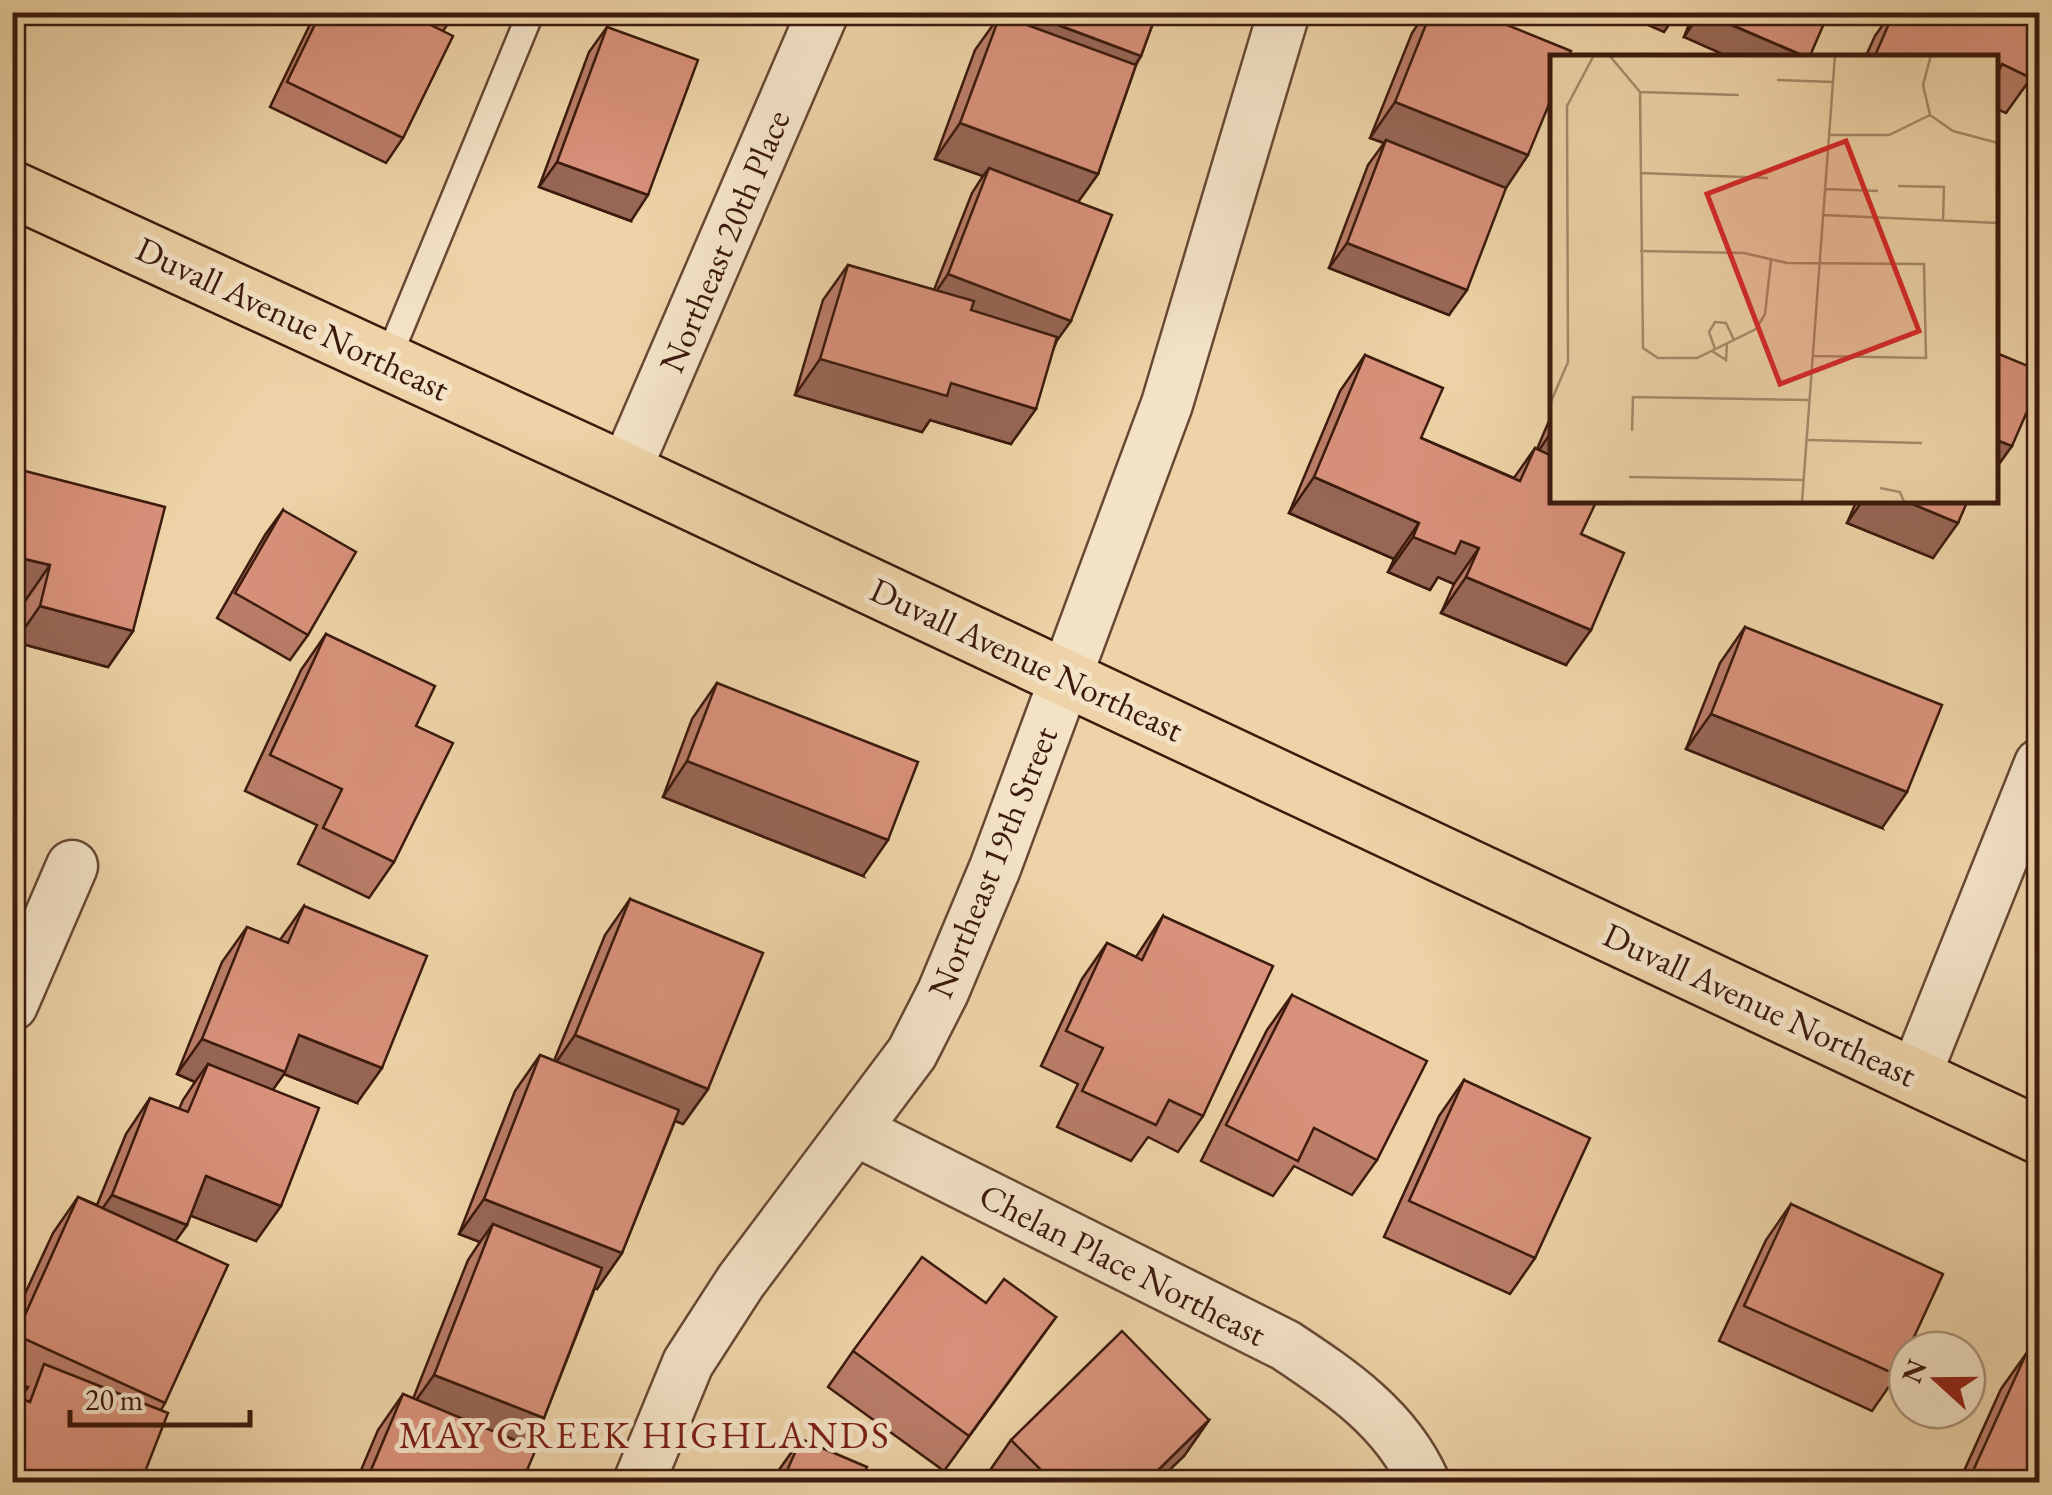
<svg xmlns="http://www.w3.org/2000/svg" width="2052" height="1495" font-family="'EB Garamond',serif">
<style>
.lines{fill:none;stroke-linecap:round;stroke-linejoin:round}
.service-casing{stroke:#684834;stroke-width:30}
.minor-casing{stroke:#684834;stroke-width:55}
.primary-casing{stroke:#3c1a0d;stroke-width:60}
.service{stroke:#f3e2c6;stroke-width:25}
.minor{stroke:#f3e2c6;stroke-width:50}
.primary{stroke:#edd3a7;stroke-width:55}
.wall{fill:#ba7d69;stroke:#3c1a0d;stroke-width:2.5}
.shaded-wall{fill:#976655;stroke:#3c1a0d;stroke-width:2.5}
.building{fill:#d8917a;stroke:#3c1a0d;stroke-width:2.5}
.labels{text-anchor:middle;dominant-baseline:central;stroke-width:10;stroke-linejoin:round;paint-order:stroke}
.street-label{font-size:35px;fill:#3c1a0d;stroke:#f3e2c6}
.neighbourhood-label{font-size:38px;letter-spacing:2.5px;fill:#7a1f14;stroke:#f3e2c6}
.inset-road{fill:none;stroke:#a68969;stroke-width:2.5}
.view{fill:#d62828;fill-opacity:0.15;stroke:#d62828;stroke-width:5}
.inset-edge{fill:none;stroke:#3c1a0d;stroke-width:5}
</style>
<rect width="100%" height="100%" fill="#edd3a7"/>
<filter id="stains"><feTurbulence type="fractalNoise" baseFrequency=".002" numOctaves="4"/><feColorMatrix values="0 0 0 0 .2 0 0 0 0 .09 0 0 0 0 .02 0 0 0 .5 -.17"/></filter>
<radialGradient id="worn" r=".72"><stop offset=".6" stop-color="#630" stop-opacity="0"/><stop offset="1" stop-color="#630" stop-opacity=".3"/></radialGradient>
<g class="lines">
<defs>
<polyline id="service" points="387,361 531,12"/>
<g id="minor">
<polyline points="625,471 823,12"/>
<polyline points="12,1005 72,866"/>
<polyline points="1915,1076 2040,764"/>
<path d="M855,1130L1285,1345C1341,1382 1396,1419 1424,1482"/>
<polyline points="639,1482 688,1363 741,1281 912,1053 943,992 995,868 1167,404 1284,12"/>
</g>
<polyline id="primary" points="12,189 625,471 2040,1136"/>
</defs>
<use href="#service" class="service-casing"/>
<use href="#minor" class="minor-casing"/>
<use href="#primary" class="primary-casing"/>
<use href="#service" class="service"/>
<use href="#minor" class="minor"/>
<use href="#primary" class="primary"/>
</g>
<g class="wall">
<polygon points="316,12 456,12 443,31 403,138 386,163 270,107"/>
<polygon points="1015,12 1157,12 1141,56 1136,65 1098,174 1078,202 1056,343 1011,444 930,420 922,432 795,395 823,300 848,265 934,290 972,193 983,176 935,159 975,50 1000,15 1012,19"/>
<polygon points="1426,12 1475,12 1506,187 1449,315 1329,268 1368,165 1384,143 1370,138 1412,33"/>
<polygon points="1694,12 1829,12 1684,37"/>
<polygon points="1892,12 2035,12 2031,78 2006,113 1994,108 1994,58 1865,58 1875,36"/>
<polygon points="607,27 631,221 539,187 589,52"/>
<polygon points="2040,157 2040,182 2031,179"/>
<polygon points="1365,355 1421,438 1514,478 1535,448 1537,449 1552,414 1552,500 1581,534 1566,665 1441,613 1454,584 1438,577 1430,590 1388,572 1394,559 1289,513 1340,391"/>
<polygon points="25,471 133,631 108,667 15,642 25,601 12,598 12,489"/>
<polygon points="1857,500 1968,500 1933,558 1847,523"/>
<polygon points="283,510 308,635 290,660 217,618 265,535"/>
<polygon points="1745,627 1882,828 1686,749 1720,663"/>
<polygon points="326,634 416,726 394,862 369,898 298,864 317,825 245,791 301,670"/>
<polygon points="717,683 863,876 663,797 692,719"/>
<polygon points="630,899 708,1089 683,1124 675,1121 622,1253 597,1289 595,1288 544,1418 525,1444 522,1482 356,1482 378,1430 403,1394 413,1399 468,1260 480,1242 459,1234 515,1091 540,1055 554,1061 605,935"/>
<polygon points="304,906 357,1103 284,1074 272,1090 256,1241 190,1215 187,1225 175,1241 165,1403 161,1410 141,1482 20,1398 28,1387 12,1381 12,1322 53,1233 78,1197 97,1205 126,1134 150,1098 179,1109 183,1100 195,1082 177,1074 222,962 247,927 280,940"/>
<polygon points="1163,916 1203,1116 1178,1152 1148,1137 1131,1161 1057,1127 1078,1084 1041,1066 1082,979 1107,943 1136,957"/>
<polygon points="1292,995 1377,1160 1352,1195 1294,1166 1273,1196 1201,1161 1267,1030"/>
<polygon points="1464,1080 1535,1258 1510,1294 1384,1237 1439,1116"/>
<polygon points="1791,1204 1897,1375 1872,1411 1719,1341 1766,1240"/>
<polygon points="986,1303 1056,1317 944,1471 828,1387 853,1351"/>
<polygon points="2026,1354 2040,1482 1959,1482 2001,1389"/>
<polygon points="1209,1420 1184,1456 1157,1482 993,1482 986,1476 1011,1440"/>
<polygon points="801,1439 860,1482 772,1482 776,1474"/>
</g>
<g class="shaded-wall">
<polygon points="1023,12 1141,56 1124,81 1006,37"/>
<polygon points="1618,12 1678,12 1664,32"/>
<polygon points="1701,12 1808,58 1731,58 1684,37"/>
<polygon points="1395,102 1528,155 1504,191 1386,140 1384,143 1370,138"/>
<polygon points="960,123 1098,174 1073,209 989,168 983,176 935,159"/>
<polygon points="557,162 648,195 631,221 539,187"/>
<polygon points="2040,166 2040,182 2031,179"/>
<polygon points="1347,243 1467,290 1449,315 1329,268"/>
<polygon points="948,274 1071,321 1053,346 931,299"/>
<polygon points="820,359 951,383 1036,409 1011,444 930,420 922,432 795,395"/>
<polygon points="1552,431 1552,464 1535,456"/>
<polygon points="1994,439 2012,446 1994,471"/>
<polygon points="1314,477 1419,523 1394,559 1289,513"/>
<polygon points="1863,500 1903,500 1958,523 1933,558 1847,523"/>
<polygon points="1413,537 1461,541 1479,548 1454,584 1438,577 1430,590 1388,572"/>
<polygon points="12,556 50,565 25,601 12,598"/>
<polygon points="1466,577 1591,630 1566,665 1441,613"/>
<polygon points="40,606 133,631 108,667 15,642"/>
<polygon points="1711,714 1907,792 1882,828 1686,749"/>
<polygon points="687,761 888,840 863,876 663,797"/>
<polygon points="299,1035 382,1068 357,1103 284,1074 260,1108 208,1064 195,1082 177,1074 202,1039"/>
<polygon points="575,1035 708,1089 683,1124 550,1071"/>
<polygon points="206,1176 281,1206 256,1241 181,1212"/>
<polygon points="112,1195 187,1225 162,1260 87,1230"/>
<polygon points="484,1199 622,1253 597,1289 485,1244 493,1224 480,1242 459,1234"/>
<polygon points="434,1375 544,1418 519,1454 409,1410"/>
<polygon points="1209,1420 1184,1456 1157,1482 1146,1482"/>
</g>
<g class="building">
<polygon points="321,12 404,12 453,36 403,138 287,82"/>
<polygon points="1024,12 1157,12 1141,56"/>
<polygon points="1431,12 1475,12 1571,51 1568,58 1552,58 1552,97 1528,155 1395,102"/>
<polygon points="1702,12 1829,12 1809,58"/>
<polygon points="1894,12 2035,12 2040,15 2040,60 2031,78 2002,64 1994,81 1994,58 1874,58"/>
<polygon points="1000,15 1136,65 1098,174 960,123"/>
<polygon points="607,27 698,60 648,195 557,162"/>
<polygon points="1386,140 1506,188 1467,290 1347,243"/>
<polygon points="989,168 1112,215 1071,321 948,274"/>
<polygon points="848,265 974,301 971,310 1057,337 1036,409 951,383 947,396 820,359"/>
<polygon points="1994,352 2040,371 2040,382 2012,446 1994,439"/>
<polygon points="1365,355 1443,388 1421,438 1520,481 1535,448 1552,456 1552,500 1597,500 1581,534 1624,553 1591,630 1466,577 1479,548 1461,541 1455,554 1413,537 1419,523 1314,477"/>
<polygon points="25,471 165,507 133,631 40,606 50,565 12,556 12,519"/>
<polygon points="1903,500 1968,500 1958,523"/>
<polygon points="283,510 356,552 308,635 235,593"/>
<polygon points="1745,627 1942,705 1907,792 1711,714"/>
<polygon points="326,634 435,686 416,726 453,743 394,862 323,828 342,789 270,755"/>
<polygon points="717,683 918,762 888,840 687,761"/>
<polygon points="630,899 763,953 708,1089 575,1035"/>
<polygon points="304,906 427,956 382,1068 299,1035 285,1072 202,1039 247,927 288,943"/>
<polygon points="1163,916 1273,966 1203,1116 1169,1100 1156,1125 1082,1091 1103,1048 1066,1031 1107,943 1142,960"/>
<polygon points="1292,995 1427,1061 1377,1160 1314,1128 1298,1161 1226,1125"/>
<polygon points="540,1055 679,1110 622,1253 484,1199"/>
<polygon points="208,1064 319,1108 281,1206 206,1176 187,1225 112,1195 150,1098 188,1112"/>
<polygon points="1464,1080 1590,1138 1535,1258 1409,1201"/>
<polygon points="78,1197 228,1265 165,1403 16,1335"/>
<polygon points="1791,1204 1943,1274 1908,1350 1907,1350 1897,1375 1744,1306"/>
<polygon points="493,1224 602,1268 544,1418 434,1375"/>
<polygon points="922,1257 986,1303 1004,1279 1056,1317 969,1436 853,1351"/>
<polygon points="1122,1331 1209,1420 1146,1482 1053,1482 1011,1440"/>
<polygon points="2026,1354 2040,1360 2040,1482 1968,1482"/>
<polygon points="44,1364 168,1413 141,1482 12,1482 12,1395 30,1402"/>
<polygon points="403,1394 536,1449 522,1482 366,1482"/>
<polygon points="801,1439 867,1467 860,1482 782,1482"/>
<polygon points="1301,1476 1306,1482 1291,1482"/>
</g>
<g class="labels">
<g class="street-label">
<text transform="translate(724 241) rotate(-67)">Northeast 20th Place</text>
<text transform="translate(293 318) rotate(25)">Duvall Avenue Northeast</text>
<text transform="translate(1027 659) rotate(25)">Duvall Avenue Northeast</text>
<text transform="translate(992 862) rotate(-68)">Northeast 19th Street</text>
<text transform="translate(1760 1004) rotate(25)">Duvall Avenue Northeast</text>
<text transform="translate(1123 1264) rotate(27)">Chelan Place Northeast</text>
</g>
<g class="neighbourhood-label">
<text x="645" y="1434">MAY CREEK HIGHLANDS</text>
</g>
</g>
<g transform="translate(1550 55)">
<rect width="448" height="448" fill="#edd3a7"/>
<path class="inset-road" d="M59,0L90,37M381,0L373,30L380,60L403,76L448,88M227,25L283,27M90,37L93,293L108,303H147L206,274L215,259L221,205M90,37L189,40M280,80H339L380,60M91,118L218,123M348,131L394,132L393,165M276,134L328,136M274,160L448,168M90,196L194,198L237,208L374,209L376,303L264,301M165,294L159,277L165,267L176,268L184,285M162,296L176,305L177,288M0,349L18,307L17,51L44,0M82,376L83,342L260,345M258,385L372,388M79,422L254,425M330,433L350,437L354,447M252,447L285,0"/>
<path class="view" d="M296,86L369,276L230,329L157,139Z"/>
<rect width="448" height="448" class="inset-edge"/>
</g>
<rect width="2052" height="1495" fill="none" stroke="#edd3a7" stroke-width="50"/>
<rect x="15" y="15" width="2022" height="1465" fill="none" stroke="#3c1a0d" stroke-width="5"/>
<rect x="25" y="25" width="2002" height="1445" fill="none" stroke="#3c1a0d" stroke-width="2.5"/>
<g transform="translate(1937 1380) rotate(291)"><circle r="48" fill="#f3e2c6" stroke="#aa927c" stroke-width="2.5"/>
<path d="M0-8L18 38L0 25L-18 38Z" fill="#8f2418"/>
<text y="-15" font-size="28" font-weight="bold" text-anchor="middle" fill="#3c1a0d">N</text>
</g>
<path d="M70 1410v15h180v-15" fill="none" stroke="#3c1a0d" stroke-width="5"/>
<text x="85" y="1410" font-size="30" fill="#3c1a0d" stroke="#f3e2c6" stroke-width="8" paint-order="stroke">20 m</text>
<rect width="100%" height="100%" filter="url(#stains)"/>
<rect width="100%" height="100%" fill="url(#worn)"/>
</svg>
